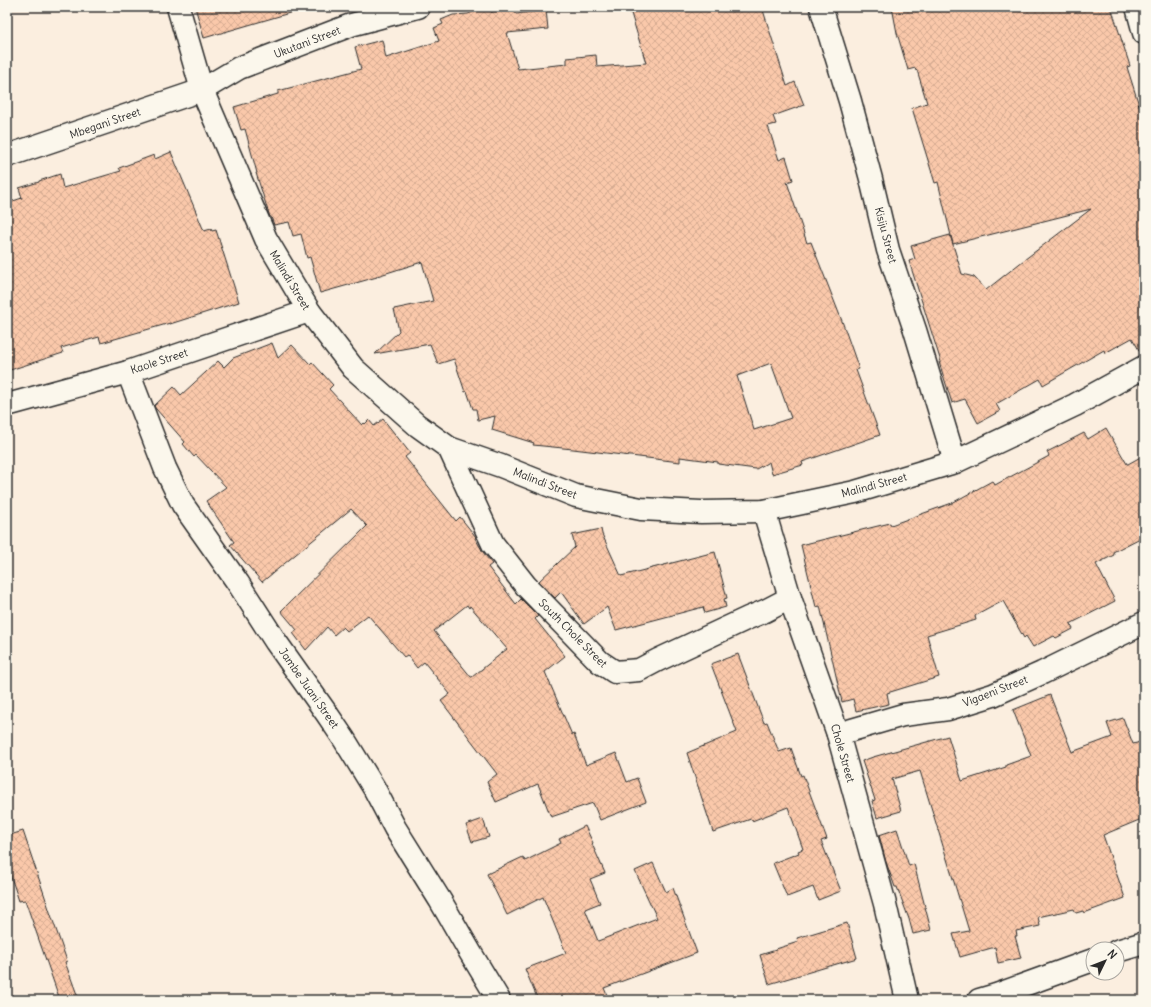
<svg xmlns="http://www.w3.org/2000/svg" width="1151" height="1007" font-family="Delius,sans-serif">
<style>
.building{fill:url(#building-cross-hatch);stroke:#2b2b2b;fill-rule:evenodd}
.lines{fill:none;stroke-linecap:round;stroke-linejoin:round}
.street-casing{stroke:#2b2b2b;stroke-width:25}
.street{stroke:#fbf7ec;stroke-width:22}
.labels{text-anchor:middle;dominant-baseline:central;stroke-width:3;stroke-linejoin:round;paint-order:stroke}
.street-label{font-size:11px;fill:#2b2b2b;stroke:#fbf7ec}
</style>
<defs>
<pattern id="building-cross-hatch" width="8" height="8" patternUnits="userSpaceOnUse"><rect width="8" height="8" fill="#fac8aa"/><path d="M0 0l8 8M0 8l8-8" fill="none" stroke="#d6ac92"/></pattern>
</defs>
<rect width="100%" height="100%" fill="#fbeedf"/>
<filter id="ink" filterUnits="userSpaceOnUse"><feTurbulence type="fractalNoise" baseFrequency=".025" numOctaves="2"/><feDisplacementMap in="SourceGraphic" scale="8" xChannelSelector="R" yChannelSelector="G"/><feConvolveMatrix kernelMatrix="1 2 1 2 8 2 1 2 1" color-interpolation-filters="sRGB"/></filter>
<g filter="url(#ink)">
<g class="building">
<polygon points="195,7 292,7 293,12 204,38"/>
<path d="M485,7H489L491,12L507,9V11L514,9L516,14L546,10L548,29L507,33L518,69L567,64V58L596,55L597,67L646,63L630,10L640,7H762L787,86L795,82L804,105L773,116L776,124L768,126L779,160L786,157L793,180L787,182L807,243L811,242L842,321L859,369L856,370L880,435L802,462L803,465L772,474L769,462L756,469L718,464V462L680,457V462L573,449L533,445L534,443L492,430L495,416L478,420L476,409H473L467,391L465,392L454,359L438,364L430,344L375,354L399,331L394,309L433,301L422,262L377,276V277L320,293L310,257L307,258L301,234L293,236L289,222L274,225L271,217H270L268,211L256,173H257L245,129L241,130L234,107L278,94V91L361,69L355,47L382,40L386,58L439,41L434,28L443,24L441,20L453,15L468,14ZM771,363L791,418L754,430L737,376Z"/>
<polygon points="892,7 1111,7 1130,66 1127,67 1144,121 1144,355 1142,355 1132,338 1105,353 1104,350 1043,385 1040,379 996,404 1000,411 978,423 965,399 952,403 939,362 941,362 909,261 915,259 911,246 950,235 962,274 974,277 986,290 1024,260 1091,209 953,244 938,182 935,183 912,108 927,103 917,70 916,71 915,68 908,70 897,33"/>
<polygon points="171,152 204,231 211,229 212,231 216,230 239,302 170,324 170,323 101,343 99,337 61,348 63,353 7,371 7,203 22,198 19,188 39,182 39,181 60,174 63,188 121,171 119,168 154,155 155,159"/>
<path d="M272,343L278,358L292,345L310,364L312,362L333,385L329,389L362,425L364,423L365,424L369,420L374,426L383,419L410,453L405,457L456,521L460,517L476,537L475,538L483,552L492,564L488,567L516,604L521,599L538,616L535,619L565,656L545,672L572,735L574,734L586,765L616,753L627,782L637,778L646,802L600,820L593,803L551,817L538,784L496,802L487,782L497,774L441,701L450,694L424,662L417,668L407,655L404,657L368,615L347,631L343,627L334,635L327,627L306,650L293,633L297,630L281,611L367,526L351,509L262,582L230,545L234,542L206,501L226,487L196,455L194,457L183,444L185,442L156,409L154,406L174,387L181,395L218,361L224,367L233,358ZM467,605L469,608L470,606L507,649L472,677H471L434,631Z"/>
<polygon points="1106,428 1127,464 1128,464 1144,455 1144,536 1113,552 1114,555 1096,564 1115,601 1070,624 1073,629 1056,638 1054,636 1033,647 1026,636 1024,638 1003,601 975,616 976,620 927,635 939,677 887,693 889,704 856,711 853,699 842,702 820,606 816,607 801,545 890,523 891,525 952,503 992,481 995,485 1049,456 1047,452 1084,433 1088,439"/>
<polygon points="601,529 602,534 621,576 715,552 727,598 724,599 726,607 705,613 703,607 616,630 607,607 584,624 561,592 555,598 539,581 575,547 572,535"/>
<polygon points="738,654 764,723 767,722 779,752 791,748 801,776 803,775 827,839 821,841 841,891 818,900 813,887 787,897 773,863 799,853 798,851 803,849 788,807 752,821 751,819 713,832 687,753 737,732 711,664"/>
<polygon points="1050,695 1072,752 1112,737 1107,723 1123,718 1133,744 1144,741 1144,818 1103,835 1125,898 1084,913 1083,911 1076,913 1074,909 1038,917 1040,926 1016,931 1017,936 1015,936 1021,958 998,963 995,947 960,957 953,934 969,931 920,771 892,779 901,811 877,818 872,801 875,800 862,761 873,757 948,736 962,781 1006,767 1006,765 1031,756 1013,710"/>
<polygon points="483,819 489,837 472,842 466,825"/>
<polygon points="585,826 593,843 592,844 605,873 590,879 600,903 585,909 598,941 657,918 635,871 653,863 666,892 673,888 697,953 604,988 609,1000 538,1000 525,969 566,953 543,897 507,915 487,874 523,857 525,861 561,843 559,839"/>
<polygon points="897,829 909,866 914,864 931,930 913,934 909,919 897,887 895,887 886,862 879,835"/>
<polygon points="23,831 50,912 67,961 65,962 79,1000 60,1000 25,900 19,901 7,865 7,836"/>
<polygon points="847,923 857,958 769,984 760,955 776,950 776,949 798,942 797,938"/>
</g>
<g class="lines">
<defs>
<g id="street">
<polyline points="178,7 202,90 266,239 309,311 353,368 417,425 449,448 501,466 576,496 641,509 701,512 764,511 855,492 955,462 1075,405 1144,367"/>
<polyline points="821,7 850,101 871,179 888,250 915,330 955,462"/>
<polyline points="1137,7 1144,33"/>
<polyline points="7,156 202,90 239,68 351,25 418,7"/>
<polyline points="128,372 165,468 183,505 238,583 276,642 327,714 344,739 374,788 395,828 440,900 470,952 499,1000"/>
<polyline points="7,405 128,372 309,311"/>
<polyline points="449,448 493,544 526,586 600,662 615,672 639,670 658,660 748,618 765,611 790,598"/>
<polyline points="764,511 790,598 838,734 885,904 907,1000"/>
<polyline points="838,734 903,715 948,709 993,695 1042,673 1144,623"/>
<polyline points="1117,951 1144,943"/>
<polyline points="979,1000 996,995 1093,960"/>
</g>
</defs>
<use href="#street" class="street-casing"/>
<use href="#street" class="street"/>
</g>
</g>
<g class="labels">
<g class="street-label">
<text transform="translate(307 42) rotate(-21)">Ukutani Street</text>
<text transform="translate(105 123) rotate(-19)">Mbegani Street</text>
<text transform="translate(886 235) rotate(75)">Kisiju Street</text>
<text transform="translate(290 280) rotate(59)">Malindi Street</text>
<text transform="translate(159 361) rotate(-18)">Kaole Street</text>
<text transform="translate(545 483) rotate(21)">Malindi Street</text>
<text transform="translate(874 485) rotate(-15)">Malindi Street</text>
<text transform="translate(573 633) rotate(45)">South Chole Street</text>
<text transform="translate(309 688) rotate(55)">Jambe Juani Street</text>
<text transform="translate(995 691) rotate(-21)">Vigaeni Street</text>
<text transform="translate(843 753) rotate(74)">Chole Street</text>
</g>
</g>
<rect width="1151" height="1007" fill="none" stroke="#fbf7ec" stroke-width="24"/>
<rect x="12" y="12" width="1127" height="983" fill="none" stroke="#2b2b2b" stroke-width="1.5" filter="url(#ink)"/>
<g transform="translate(1105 961) rotate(47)"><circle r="19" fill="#fbf7ec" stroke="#a8a59f"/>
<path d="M0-3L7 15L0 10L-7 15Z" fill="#2b2b2b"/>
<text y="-6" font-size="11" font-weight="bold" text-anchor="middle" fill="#2b2b2b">N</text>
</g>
</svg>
